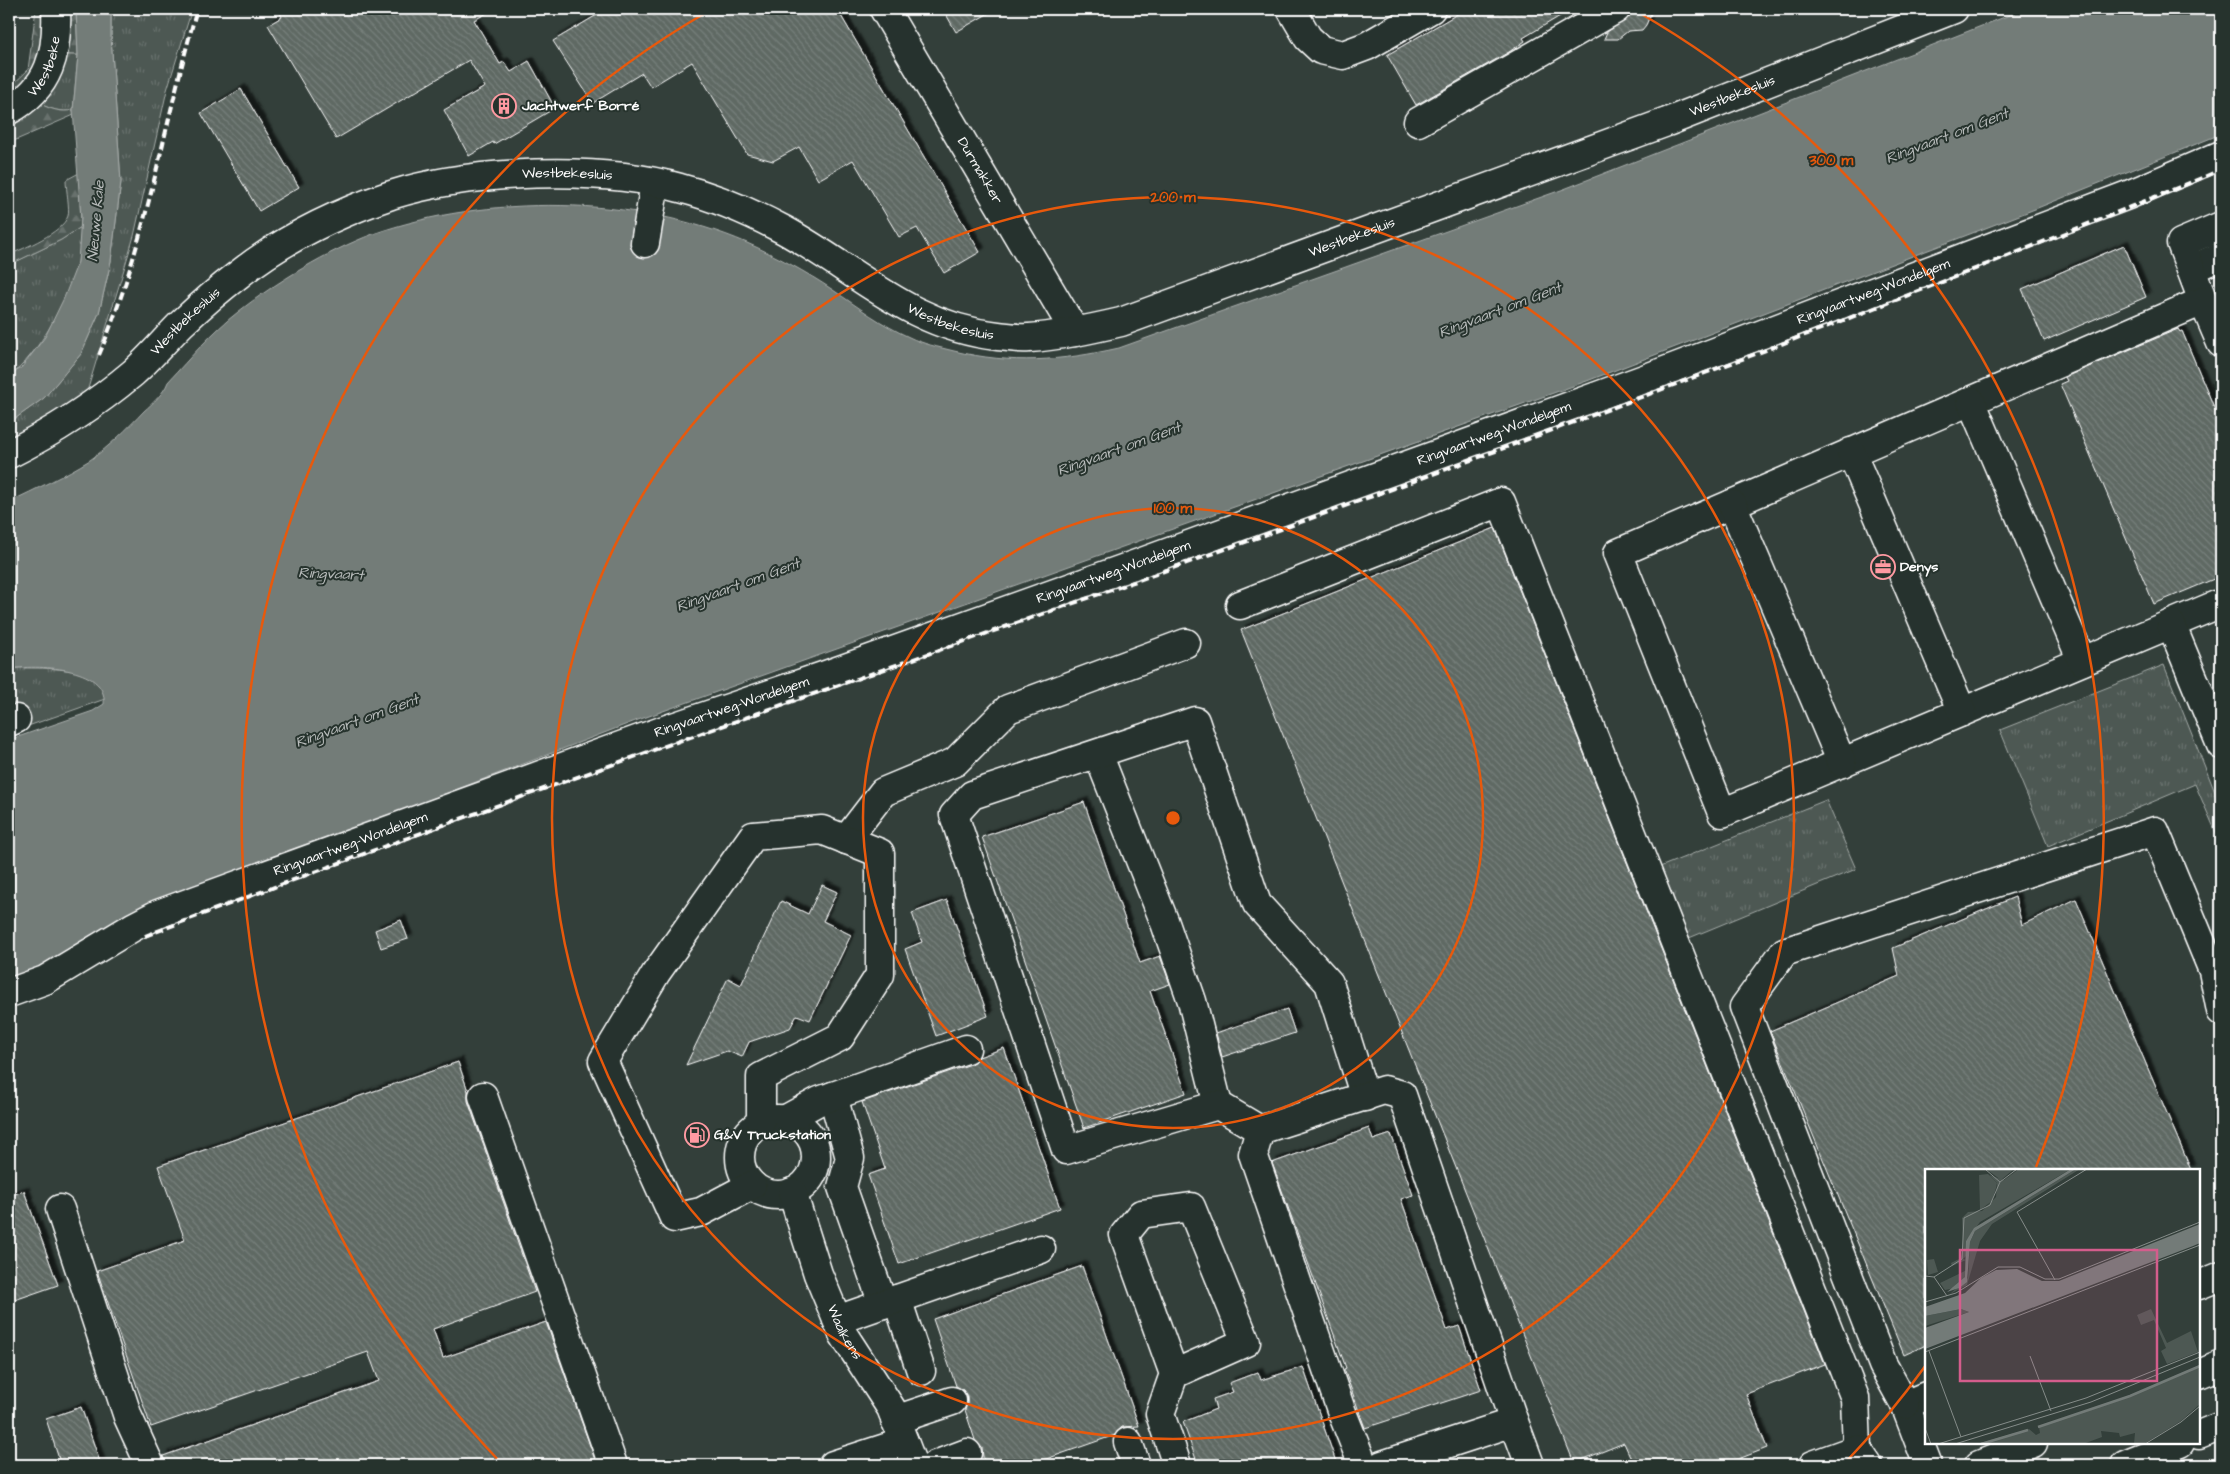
<svg xmlns="http://www.w3.org/2000/svg" width="2230" height="1474" font-family="'Architects Daughter',sans-serif">
<style>
.grass{fill:url(#grass-tufts);stroke:#a6aca9}
.forest{fill:url(#forest-firs);stroke:#a6aca9}
.water{fill:#737b78;stroke:#abb0ae}
.building{fill:url(#building-back-hatch);stroke:#fff;filter:url(#shadow)}
.lines{fill:none;stroke-linecap:round;stroke-linejoin:round}
.minor-casing{stroke:#fff;stroke-width:31}
.highway-casing{stroke:#fff;stroke-width:31}
.minor{stroke:#26332d;stroke-width:28}
.highway{stroke:#26332d;stroke-width:28}
.rail{stroke:#fff;stroke-width:4;stroke-dasharray:8 4;stroke-linecap:butt}
.ring{fill:none;stroke:#e8590c;stroke-width:2.5}
.labels{text-anchor:middle;dominant-baseline:central;stroke-width:4;stroke-linejoin:round;paint-order:stroke}
.street-label{font-size:14px;fill:#fff;stroke:#26332d}
.poi-label{font-size:14px;font-weight:bold;fill:#fff;stroke:#26332d;text-anchor:start}
.water-label{font-size:15px;font-style:italic;fill:#b9bdbc;stroke:#26332d}
.inset-river{fill:none;stroke:#737b78;stroke-width:2.5}
.inset-road{fill:none;stroke:#858c89;stroke-width:1}
.view{fill:#d45d8c;fill-opacity:0.15;stroke:#d45d8c;stroke-width:2.5}
.inset-edge{fill:none;stroke:#fff;stroke-width:2.5}
.centre{fill:#e8590c;stroke:#26332d;stroke-width:2.5}
.ring-label{font-size:15px;text-anchor:middle;font-weight:bold;fill:#e8590c;stroke:#26332d;stroke-width:4;stroke-linejoin:round;paint-order:stroke}
</style>
<defs>
<pattern id="grass-tufts" width="24" height="20" patternUnits="userSpaceOnUse" patternTransform="scale(1.25)"><rect width="24" height="20" fill="#4d5853"/><path d="M3 7l-1-3M5 7V3M7 7l1-3M15 17l-1-3M17 17v-4M19 17l1-3" fill="none" stroke="#68716d"/></pattern>
<pattern id="forest-firs" width="22" height="20" patternUnits="userSpaceOnUse" patternTransform="scale(1.25)"><rect width="22" height="20" fill="#4d5853"/><path d="M5 1l3.5 6h-7zM16 11l3.5 6h-7z" fill="#68716d"/></pattern>
<pattern id="building-back-hatch" width="6" height="6" patternUnits="userSpaceOnUse" patternTransform="scale(1.25)"><rect width="6" height="6" fill="#5f6964"/><path d="M-1 5l2 2M0 0l6 6M5-1l2 2" fill="none" stroke="#77807b"/></pattern>
<filter id="shadow"><feDropShadow dx="4.5" dy="-4.5" stdDeviation="1" flood-color="#0009"/></filter>
</defs>
<rect width="100%" height="100%" fill="#333f3a"/>
<filter id="ink" filterUnits="userSpaceOnUse"><feTurbulence type="fractalNoise" baseFrequency=".02" numOctaves="2"/><feDisplacementMap in="SourceGraphic" scale="10" xChannelSelector="R" yChannelSelector="G"/><feConvolveMatrix kernelMatrix="1 2 1 2 8 2 1 2 1" color-interpolation-filters="sRGB"/></filter>
<g filter="url(#ink)">
<g class="grass">
<polygon points="111,9 192,9 167,90 134,236 86,395 9,444 9,423 44,398 81,354 99,313 111,261 121,182 111,37"/>
<path d="M44,54L78,55L73,110C61,113 51,109 40,104Z"/>
<path d="M81,227C80,238 80,251 78,262C70,298 38,355 9,377V265L61,240Z"/>
<polygon points="2164,665 2221,807 2221,844 2195,784 2048,846 2000,730"/>
<path d="M19,668C38,668 82,667 97,681C102,686 103,692 105,699L28,726L23,710L9,715V669Z"/>
<polygon points="1826,800 1856,869 1689,938 1660,867"/>
</g>
<g class="forest">
<path d="M36,9H76L78,55L44,54L40,104C51,109 61,113 73,110L74,115L9,143V88L28,70Z"/>
<path d="M79,173L81,227L61,240L9,265V255C24,248 62,233 68,216C70,209 66,189 66,180Z"/>
</g>
<g class="water">
<polygon points="76,9 111,9 111,37 121,182 111,261 99,313 81,354 44,398 9,423 9,377 22,367 45,337 64,298 78,262 81,217 73,110 78,55"/>
<path d="M2025,9H2221V134L2035,209L1587,381L638,720L160,903L52,964L9,979V740L93,711L104,704C108,665 35,665 9,669V502C36,489 64,476 90,460C110,446 127,429 144,411C153,403 164,393 168,382C190,358 212,332 238,312C276,282 328,251 373,234C486,194 637,195 747,243C777,256 806,272 833,290C858,307 882,325 909,337C923,344 938,347 954,351C1012,365 1061,361 1119,348L1564,189Z"/>
</g>
<g class="building">
<polygon points="278,9 495,9 474,20 500,64 504,62 511,72 529,61 555,108 494,144 493,142 469,156 444,110 485,87 469,60 336,139 268,25 282,17"/>
<polygon points="607,9 837,9 980,252 944,273 917,228 899,237 853,160 818,180 799,147 773,161 747,154 692,62 651,87 642,73 593,103 553,41"/>
<polygon points="943,9 996,9 956,32"/>
<polygon points="1466,9 1572,9 1523,38 1525,41 1509,52 1416,105 1387,55"/>
<polygon points="1653,9 1646,25 1642,30 1628,31 1618,39 1604,39 1607,32 1629,17 1632,10"/>
<polygon points="241,89 299,187 259,211 201,113"/>
<polygon points="2124,245 2146,297 2044,341 2022,289"/>
<polygon points="2178,329 2180,332 2182,331 2221,424 2221,576 2154,604 2060,384 2067,381 2065,377"/>
<polygon points="1495,528 1825,1364 1746,1394 1767,1448 1723,1465 1634,1465 1624,1443 1574,1463 1241,630"/>
<polygon points="1084,802 1140,963 1160,956 1170,984 1150,991 1186,1093 1084,1128 982,837"/>
<polygon points="822,885 837,892 823,921 851,935 810,1020 797,1015 790,1028 749,1042 742,1057 727,1051 686,1065 728,978 741,985 781,901 808,914"/>
<polygon points="2015,897 2022,925 2076,899 2191,1170 1926,1170 1926,1345 1904,1355 1770,1031 1899,976 1893,948"/>
<polygon points="947,900 988,1016 936,1036 905,949 922,942 912,913"/>
<polygon points="401,920 408,939 381,948 375,930"/>
<polygon points="1287,1009 1295,1033 1222,1057 1216,1033"/>
<polygon points="1004,1048 1060,1208 899,1264 868,1175 885,1169 862,1102 971,1064 979,1057"/>
<polygon points="458,1062 468,1091 468,1101 535,1292 433,1329 443,1358 546,1322 597,1465 165,1465 163,1456 379,1381 368,1352 151,1427 97,1271 185,1240 158,1166"/>
<polygon points="1369,1128 1373,1140 1391,1134 1413,1195 1401,1199 1447,1330 1459,1326 1481,1390 1365,1428 1344,1369 1346,1368 1272,1163"/>
<polygon points="24,1191 58,1285 9,1302 9,1196"/>
<polygon points="1082,1266 1139,1426 1122,1427 1115,1435 1029,1465 984,1465 982,1448 975,1440 965,1410 967,1404 967,1396 963,1390 956,1386 933,1319"/>
<polygon points="1303,1367 1337,1465 1198,1465 1183,1422 1216,1409 1213,1399 1233,1392 1229,1383 1258,1372 1261,1380"/>
<polygon points="81,1407 101,1465 61,1465 46,1419"/>
</g>
<g class="lines">
<defs>
<g id="minor">
<path id="s1" d="M884,9L1075,332"/>
<polyline points="1291,9 1308,38 1321,50 1343,55 1367,46 1431,9"/>
<path id="s2" d="M9,110C50,88 58,53 56,9"/>
<polyline points="1418,122 1616,9"/>
<polyline points="645,243 655,183"/>
<polyline points="2191,269 2221,256"/>
<polyline points="2203,301 2181,243 2221,226"/>
<polyline points="2221,343 2203,301 1618,553 1722,813 2221,603"/>
<polyline points="1971,401 2082,661"/>
<polyline points="1851,452 1962,712"/>
<path id="s3" d="M9,454C53,432 95,405 133,373C150,358 165,340 181,324C199,307 218,290 238,275C282,240 338,213 391,195C471,170 600,165 680,188C715,197 752,213 784,230C857,270 911,327 998,336C1009,337 1019,339 1029,338C1060,336 1091,329 1121,322L1667,122L1954,9"/>
<polyline points="1732,504 1842,763"/>
<polyline points="1240,605 1501,502 1855,1398 1857,1449"/>
<polyline points="2171,624 2221,745"/>
<polyline points="9,722 16,719"/>
<polyline points="1098,754 1165,923 1192,1001 1218,1105"/>
<polyline points="846,840 883,792 955,762 1008,709 1186,643"/>
<path id="s4" d="M9,993L45,980L133,927L158,914L670,728L823,676L1142,562L1644,379L2128,195L2221,155"/>
<polyline points="483,1096 613,1465"/>
<polyline points="833,1096 850,1158 842,1187 883,1304"/>
<circle cx="778" cy="1157" r="38"/>
<polyline points="786,1119 819,1101 966,1049"/>
<polyline points="1260,1130 1218,1105 1066,1150 954,815 972,795 1195,721 1257,904 1329,983 1365,1097"/>
<polyline points="752,1185 701,1212 674,1218 603,1061 656,973 753,836 822,830 880,853 880,975 840,1037 761,1077 761,1122"/>
<path id="s5" d="M792,1192L818,1274L843,1334L891,1408L913,1465"/>
<polyline points="60,1209 128,1417 150,1465"/>
<polyline points="2199,1285 2221,1276"/>
<polyline points="897,1299 921,1371"/>
<polyline points="837,1320 1041,1249"/>
<polyline points="1174,1374 1246,1342 1191,1207 1141,1214 1124,1235 1174,1374 1160,1414 1177,1465"/>
<polyline points="2199,1374 2221,1365"/>
<polyline points="1926,1396 1905,1405 1928,1465"/>
<polyline points="1905,1405 1883,1365 1744,1007 1784,952 2155,831 2213,971 2221,1011"/>
<polyline points="895,1420 952,1401"/>
<polyline points="1128,1442 1136,1465"/>
<polyline points="833,1465 904,1442"/>
<polyline points="935,1465 967,1453"/>
<polyline points="1363,1465 1341,1410 1253,1154 1260,1130 1384,1090 1402,1095 1514,1422"/>
<polyline points="1382,1465 1514,1422 1530,1465"/>
<polyline points="1813,1465 1857,1449 1868,1465"/>
<polyline points="1979,1465 2033,1443"/>
</g>
<g id="highway">
<polyline points="2199,1435 2221,1426"/>
<polyline points="2125,1465 2180,1443"/>
</g>
</defs>
<use href="#minor" class="minor-casing"/>
<use href="#highway" class="highway-casing"/>
<use href="#minor" class="minor"/>
<use href="#highway" class="highway"/>
<g class="rail">
<path d="M99,355C146,244 164,124 197,9"/>
<path d="M145,936C463,814 786,704 1108,591C1482,458 1854,321 2221,170"/>
</g>
</g>
</g>
<g class="ring">
<circle cx="1173" cy="818" r="310"/>
<circle cx="1173" cy="818" r="621"/>
<path d="M1926 1365A931 931 0 0 1 1843 1465M503 1465A931 931 0 0 1 707 12M1638 12A931 931 0 0 1 2036 1167"/>
</g>
<defs>
<symbol id="building-ring" viewBox="-11 -11 22 22"><circle r="9.5" fill="#26332d" stroke="#ff9aa2" stroke-width="1.5"/><path d="M-4-6H4V6H1V3H-1V6H-4ZM-2.5-4.3h1.7v1.8h-1.7ZM.8-4.3h1.7v1.8H.8ZM-2.5-1h1.7V.8h-1.7ZM.8-1h1.7V.8H.8Z" fill="#ff9aa2"/></symbol>
<symbol id="office-ring" viewBox="-11 -11 22 22"><circle r="9.5" fill="#26332d" stroke="#ff9aa2" stroke-width="1.5"/><path d="M-6-3h4V-5.5h4V-3h4V5H-6ZM-1-4.5V-3h2v-1.5ZM-6 0V1H6V0Z" fill="#ff9aa2"/></symbol>
<symbol id="fuel-ring" viewBox="-11 -11 22 22"><circle r="9.5" fill="#26332d" stroke="#ff9aa2" stroke-width="1.5"/><path d="M-5.5-6h7V0h2V4h1.3V-2.5L3-4.5l.8-.8L6-3V5H2.5V1h-1V6h-7ZM-4.2-4.7v3.2H.2V-4.7Z" fill="#ff9aa2"/></symbol>
</defs>
<g fill-rule="evenodd">
<use href="#building-ring" x="490" y="92" width="28" height="28"/>
<use href="#office-ring" x="1869" y="553" width="28" height="28"/>
<use href="#fuel-ring" x="683" y="1121" width="28" height="28"/>
</g>
<g class="labels">
<g class="street-label">
<text stroke="none"><textPath href="#s2" startOffset="59">Westbeke</textPath></text>
<text stroke="none"><textPath href="#s3" startOffset="1888">Westbekesluis</textPath></text>
<text stroke="none"><textPath href="#s1" startOffset="188">Durmakker</textPath></text>
<text stroke="none"><textPath href="#s3" startOffset="644">Westbekesluis</textPath></text>
<text stroke="none"><textPath href="#s3" startOffset="1482">Westbekesluis</textPath></text>
<text stroke="none"><textPath href="#s4" startOffset="1994">Ringvaartweg-Wondelgem</textPath></text>
<text stroke="none"><textPath href="#s3" startOffset="222">Westbekesluis</textPath></text>
<text stroke="none"><textPath href="#s3" startOffset="1062">Westbekesluis</textPath></text>
<text stroke="none"><textPath href="#s4" startOffset="1589">Ringvaartweg-Wondelgem</textPath></text>
<text stroke="none"><textPath href="#s4" startOffset="1184">Ringvaartweg-Wondelgem</textPath></text>
<text stroke="none"><textPath href="#s4" startOffset="779">Ringvaartweg-Wondelgem</textPath></text>
<text stroke="none"><textPath href="#s4" startOffset="374">Ringvaartweg-Wondelgem</textPath></text>
<text stroke="none"><textPath href="#s5" startOffset="150">Waalkens</textPath></text>
</g>
<g class="poi-label">
<text x="522" y="106">Jachtwerf Borré</text>
<text x="1900" y="567">Denys</text>
<text x="714" y="1135">G&amp;V Truckstation</text>
</g>
<g class="water-label">
<text transform="translate(1947 136) rotate(-21)">Ringvaart om Gent</text>
<text transform="translate(96 221) rotate(-85)">Nieuwe Kale</text>
<text transform="translate(1500 310) rotate(-21)">Ringvaart om Gent</text>
<text transform="translate(1119 449) rotate(-20)">Ringvaart om Gent</text>
<text transform="translate(331 574) rotate(2)">Ringvaart</text>
<text transform="translate(738 585) rotate(-20)">Ringvaart om Gent</text>
<text transform="translate(357 721) rotate(-20)">Ringvaart om Gent</text>
</g>
</g>
<g transform="translate(1925 1169)">
<rect width="275" height="275" fill="#333f3a"/>
<path d="M61,0H89L76,11ZM151,0H155L67,55L55,72L42,116L25,125L43,109L45,73L50,62ZM63,5L72,14L71,19L67,32L55,41L54,6ZM9,90L13,103L3,106L2,91ZM42,101L39,111L30,119L20,121L15,114ZM36,140L44,143L0,157V147ZM226,140L242,174L266,162L273,183L242,195L236,182L241,179L229,151L216,156L212,146Z" fill="#4d5853"/>
<path d="M94,0H146L55,53L41,72L42,86L38,90L41,91L27,97L26,94L36,89L38,81L37,49L43,43L57,42L71,28L72,14L64,6L79,11Z" fill="#4d5853"/>
<path d="M275,197V235L256,252L219,275H209L210,264L195,268L194,264L176,262L177,268L158,275H52L104,260L111,266L115,264L114,258L211,225Z" fill="#4d5853"/>
<path d="M146,0H151L50,62L45,73L42,113L34,119L22,123L40,108L41,72L49,59ZM275,55V74L268,77L0,180V159L44,143L36,140L0,147V138L40,124L56,109L71,101L92,100L117,112H134Z" fill="#737b78"/>
<path class="inset-river" d="M113,258L205,227L275,197M56,275L103,261"/>
<path class="inset-road" d="M60,0L75,13M0,107L9,108L37,90L39,49L65,36L75,13L92,0M9,108L22,127M130,111L92,43L162,0M0,133L31,124L73,98H95L120,110H134L275,53M4,182L36,268M0,183L275,76M105,187L126,242M0,259L6,275M13,275L161,229L275,183M30,275L166,233L275,188M220,275L256,253L275,237"/>
<path class="view" d="M35,81H232V212H35Z"/>
<rect width="275" height="275" class="inset-edge"/>
</g>
<circle cx="1173" cy="818" r="8" class="centre"/>
<g class="ring-label">
<text x="1831" y="165">300 m</text>
<text x="1173" y="202">200 m</text>
<text x="1173" y="513">100 m</text>
</g>
<rect width="2230" height="1474" fill="none" stroke="#26332d" stroke-width="30"/>
<rect x="15" y="15" width="2200" height="1444" fill="none" stroke="#fff" stroke-width="2" filter="url(#ink)"/>
</svg>
